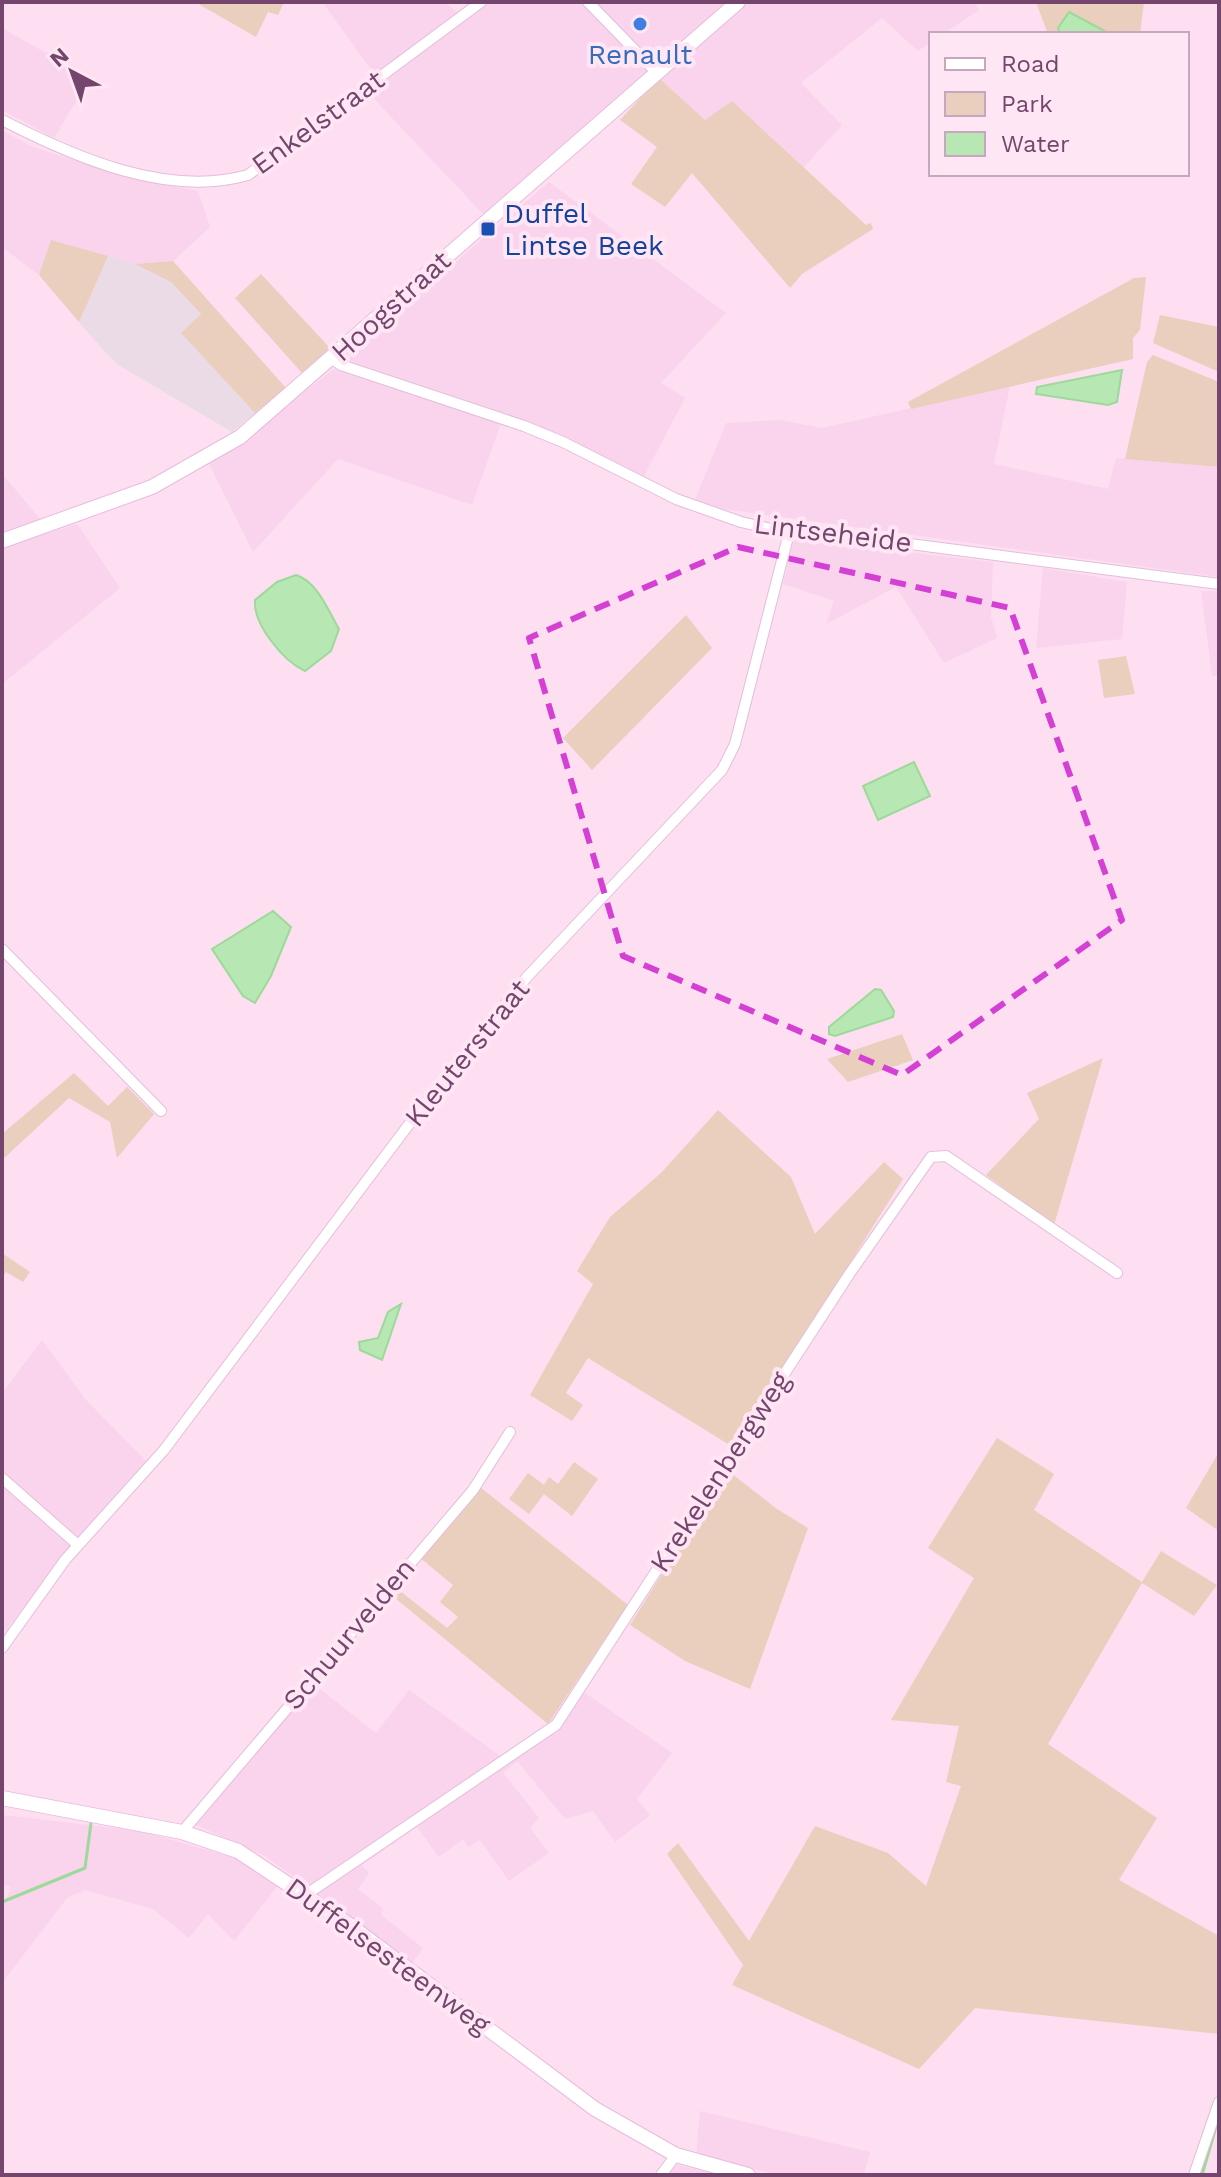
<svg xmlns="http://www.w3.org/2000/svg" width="1221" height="2177" font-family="'Work Sans',sans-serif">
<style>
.residential{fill:#fad3ed}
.industrial{fill:#ebdbe7}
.green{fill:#eacebe}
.water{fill:#b7e7b3;stroke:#9dd999;stroke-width:2}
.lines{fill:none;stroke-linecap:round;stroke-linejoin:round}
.stream{stroke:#9dd999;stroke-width:3}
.street-casing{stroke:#e3beda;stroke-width:12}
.secondary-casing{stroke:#e8bbdd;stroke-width:16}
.street{stroke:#fff;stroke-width:10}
.secondary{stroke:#fff;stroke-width:14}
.marked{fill:none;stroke:#d440d3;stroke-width:6;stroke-dasharray:16 10;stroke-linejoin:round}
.shop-dot{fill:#3f7fe0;stroke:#ffe6f5;stroke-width:3}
.transit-dot{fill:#1a4fb4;stroke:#ffe6f5;stroke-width:3}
.labels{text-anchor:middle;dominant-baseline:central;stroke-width:8;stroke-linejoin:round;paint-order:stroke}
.shop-label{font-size:28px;fill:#366cbe;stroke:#ffe6f5}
.street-label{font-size:28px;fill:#74466e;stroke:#ffe6f5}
.transit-label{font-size:28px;fill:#164399;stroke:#ffe6f5;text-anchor:start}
</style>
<rect width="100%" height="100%" fill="#fddff1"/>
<g class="residential">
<polygon points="322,2 445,2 457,12 472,2 726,2 483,214 360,84 373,72"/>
<polygon points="745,2 974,2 979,10 943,34 931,34 931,42 918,51 882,18 801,83 842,125 804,167 732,101 705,120 659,78"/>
<polygon points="2,28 90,78 54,138 2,110"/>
<polygon points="2,130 33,147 126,177 198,191 210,227 173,261 135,264 51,240 39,275 2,247"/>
<polygon points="549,182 726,313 661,383 685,398 643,478 567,437 346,361 404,306"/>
<polygon points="334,369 501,423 472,505 338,459 253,552 209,464"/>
<polygon points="1010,386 994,464 1108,489 1116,458 1219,467 1219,577 723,509 695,500 726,423 780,420 822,428"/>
<polygon points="2,474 40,519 2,533"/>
<polygon points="77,524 120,588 2,684 2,548"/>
<polygon points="794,539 993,562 991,617 997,638 944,663 896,587 826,624 834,601 783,584"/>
<polygon points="1043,568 1127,582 1122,639 1036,648"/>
<polygon points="1201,591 1219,591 1219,676 1212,676"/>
<polygon points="42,1340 85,1399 146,1461 79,1536 2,1635 2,1393"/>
<polygon points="311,1682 376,1733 409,1690 503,1758 549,1723 575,1686 672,1753 637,1799 650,1815 615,1842 593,1811 565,1819 517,1761 503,1773 539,1818 530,1828 549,1853 509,1881 480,1840 468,1847 463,1839 439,1857 417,1827 362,1865 369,1873 358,1889 383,1908 381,1915 423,1948 413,1962 265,1856 194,1824"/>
<polygon points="2,1815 141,1831 238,1859 280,1883 234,1941 208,1914 189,1938 153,1909 85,1890 67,1898 2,1983 2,1909 11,1887 2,1884"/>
<polygon points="700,2111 870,2152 864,2175 780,2175 696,2156"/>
<polygon points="677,2165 718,2175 669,2175"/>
</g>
<polygon class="industrial" points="108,256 135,264 171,282 201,314 181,333 255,413 232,432 120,366 107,354 79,322"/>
<g class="green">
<polygon points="195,2 284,2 278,15 268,12 256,37"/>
<polygon points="1036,2 1144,2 1140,34 1110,34 1069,12 1058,28 1060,34 1048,34"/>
<polygon points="659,78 705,120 732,101 866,225 871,223 873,229 802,274 790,288 692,173 665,207 631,184 657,147 620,120"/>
<polygon points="51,240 108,256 79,322 39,275"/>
<polygon points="173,261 286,388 255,413 181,333 201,314 171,282 135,264"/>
<polygon points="261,274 330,348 302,373 235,298"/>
<polygon points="1146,277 1140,330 1133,338 1133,359 911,409 908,402 1134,278"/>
<polygon points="1160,315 1219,327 1219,372 1153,343"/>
<polygon points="1153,355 1219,382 1219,467 1125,459 1147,362"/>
<polygon points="686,615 712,648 592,770 563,738"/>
<polygon points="1126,656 1135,694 1104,698 1098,660"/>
<polygon points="902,1034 913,1060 848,1082 827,1059"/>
<polygon points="1103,1058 1054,1225 986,1175 1039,1119 1027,1093"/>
<polygon points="74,1073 108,1106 127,1087 154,1114 117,1158 110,1122 69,1098 2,1160 2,1134"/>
<polygon points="718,1110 791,1177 815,1234 884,1162 903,1179 733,1447 588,1358 566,1393 583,1405 572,1421 530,1395 593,1284 577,1271 610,1217 661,1173"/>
<polygon points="2,1253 30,1272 23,1282 6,1272 2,1278"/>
<polygon points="997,1438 1054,1474 1034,1510 1142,1582 1161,1551 1217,1585 1194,1616 1142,1583 1048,1744 1157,1818 1119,1880 1219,1936 1219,2034 975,2008 919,2069 732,1985 743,1965 667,1854 678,1843 749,1941 815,1826 888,1853 926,1886 961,1786 946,1782 959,1726 891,1720 974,1578 928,1548"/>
<polygon points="1219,1452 1219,1531 1186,1508"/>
<polygon points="574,1462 598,1479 572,1516 544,1494 529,1514 509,1499 528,1473 544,1485 549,1477 558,1484"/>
<polygon points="727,1470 777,1509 808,1528 750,1689 685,1661 630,1625"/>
<polygon points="480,1487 628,1605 548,1724 389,1593 395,1587 447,1628 458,1617 440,1602 453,1585 419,1557"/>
</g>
<g class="water">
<polygon points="1069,12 1110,34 1060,34 1058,28"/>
<polygon points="1122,370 1117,402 1108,405 1036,394 1037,387"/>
<path d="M296,575C317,581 329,612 339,629L331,651L305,671C283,661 253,624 255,600L277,582Z"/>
<polygon points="914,762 930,796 878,820 863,786"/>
<polygon points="273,911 291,927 271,976 255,1003 243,996 212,949"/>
<polygon points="875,989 881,990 894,1011 893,1017 835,1036 829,1034 829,1027"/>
<polygon points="401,1304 382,1360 360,1350 359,1342 378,1338 388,1312"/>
</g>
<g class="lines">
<g class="stream">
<polyline points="2,1902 85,1868 91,1823"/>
<polyline points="1202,2175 1218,2120"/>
</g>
<defs>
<g id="street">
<polyline points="588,2 657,73"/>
<path d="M2,120C74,157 167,198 248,175L481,2"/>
<polyline points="332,359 341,365 524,426 563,442 676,499 741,522 789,533 895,542 1219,584"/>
<polyline points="2,949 161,1111"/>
<polyline points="2,1478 78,1545"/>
<polyline points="2,1648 65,1560 164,1450 410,1123 527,977 722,770 735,744 789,533"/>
<polyline points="182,1832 473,1490 510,1432"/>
<polyline points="307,1894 556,1725 850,1273 931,1157 946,1156 1117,1273"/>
<polyline points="661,2175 676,2155"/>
<polyline points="1194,2175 1219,2102"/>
</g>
<g id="secondary">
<polyline points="2,541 152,487 240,437 738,2"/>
<polyline points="2,1798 182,1832 238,1851 348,1924 595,2109 676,2155 748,2175"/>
</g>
</defs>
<use href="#street" class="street-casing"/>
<use href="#secondary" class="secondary-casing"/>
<use href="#street" class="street"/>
<use href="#secondary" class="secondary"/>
</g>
<path class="marked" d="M738,547L1010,608L1122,920L902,1075L623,956L529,638Z"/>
<circle class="shop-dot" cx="640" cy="24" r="8"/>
<rect class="transit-dot" x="480" y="221" width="16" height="16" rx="4"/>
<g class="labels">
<g class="shop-label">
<text x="640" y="54">Renault</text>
</g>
<g class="street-label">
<text transform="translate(318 122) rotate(-36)">Enkelstraat</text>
<text transform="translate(391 306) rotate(-42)">Hoogstraat</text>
<text transform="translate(833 533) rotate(7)">Lintseheide</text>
<text transform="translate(467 1053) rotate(-51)">Kleuterstraat</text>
<text transform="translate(720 1472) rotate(-57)">Krekelenbergweg</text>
<text transform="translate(349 1634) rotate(-50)">Schuurvelden</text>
<text transform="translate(388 1956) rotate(36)">Duffelsesteenweg</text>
</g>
<g class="transit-label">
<text x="504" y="213">Duffel<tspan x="504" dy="32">Lintse Beek</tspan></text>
</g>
</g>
<rect width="1221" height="2177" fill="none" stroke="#74466e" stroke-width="8"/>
<rect x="929" y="32" width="260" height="144" fill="#ffe6f5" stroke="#c7a6bf" stroke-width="2"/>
<rect x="945" y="58" width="40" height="12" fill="#ffffff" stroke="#c7a6bf" stroke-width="2"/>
<text x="1001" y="72" font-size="24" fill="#74466e">Road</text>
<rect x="945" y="92" width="40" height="24" fill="#eacebe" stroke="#c7a6bf" stroke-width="2"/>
<text x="1001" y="112" font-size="24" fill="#74466e">Park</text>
<rect x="945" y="132" width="40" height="24" fill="#b7e7b3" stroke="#c7a6bf" stroke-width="2"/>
<text x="1001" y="152" font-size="24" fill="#74466e">Water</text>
<g transform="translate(72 72) rotate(319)" stroke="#ffe6f5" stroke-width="6" paint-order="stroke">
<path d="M0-6L14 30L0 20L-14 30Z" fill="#74466e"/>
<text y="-12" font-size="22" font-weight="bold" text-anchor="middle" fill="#74466e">N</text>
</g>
</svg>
